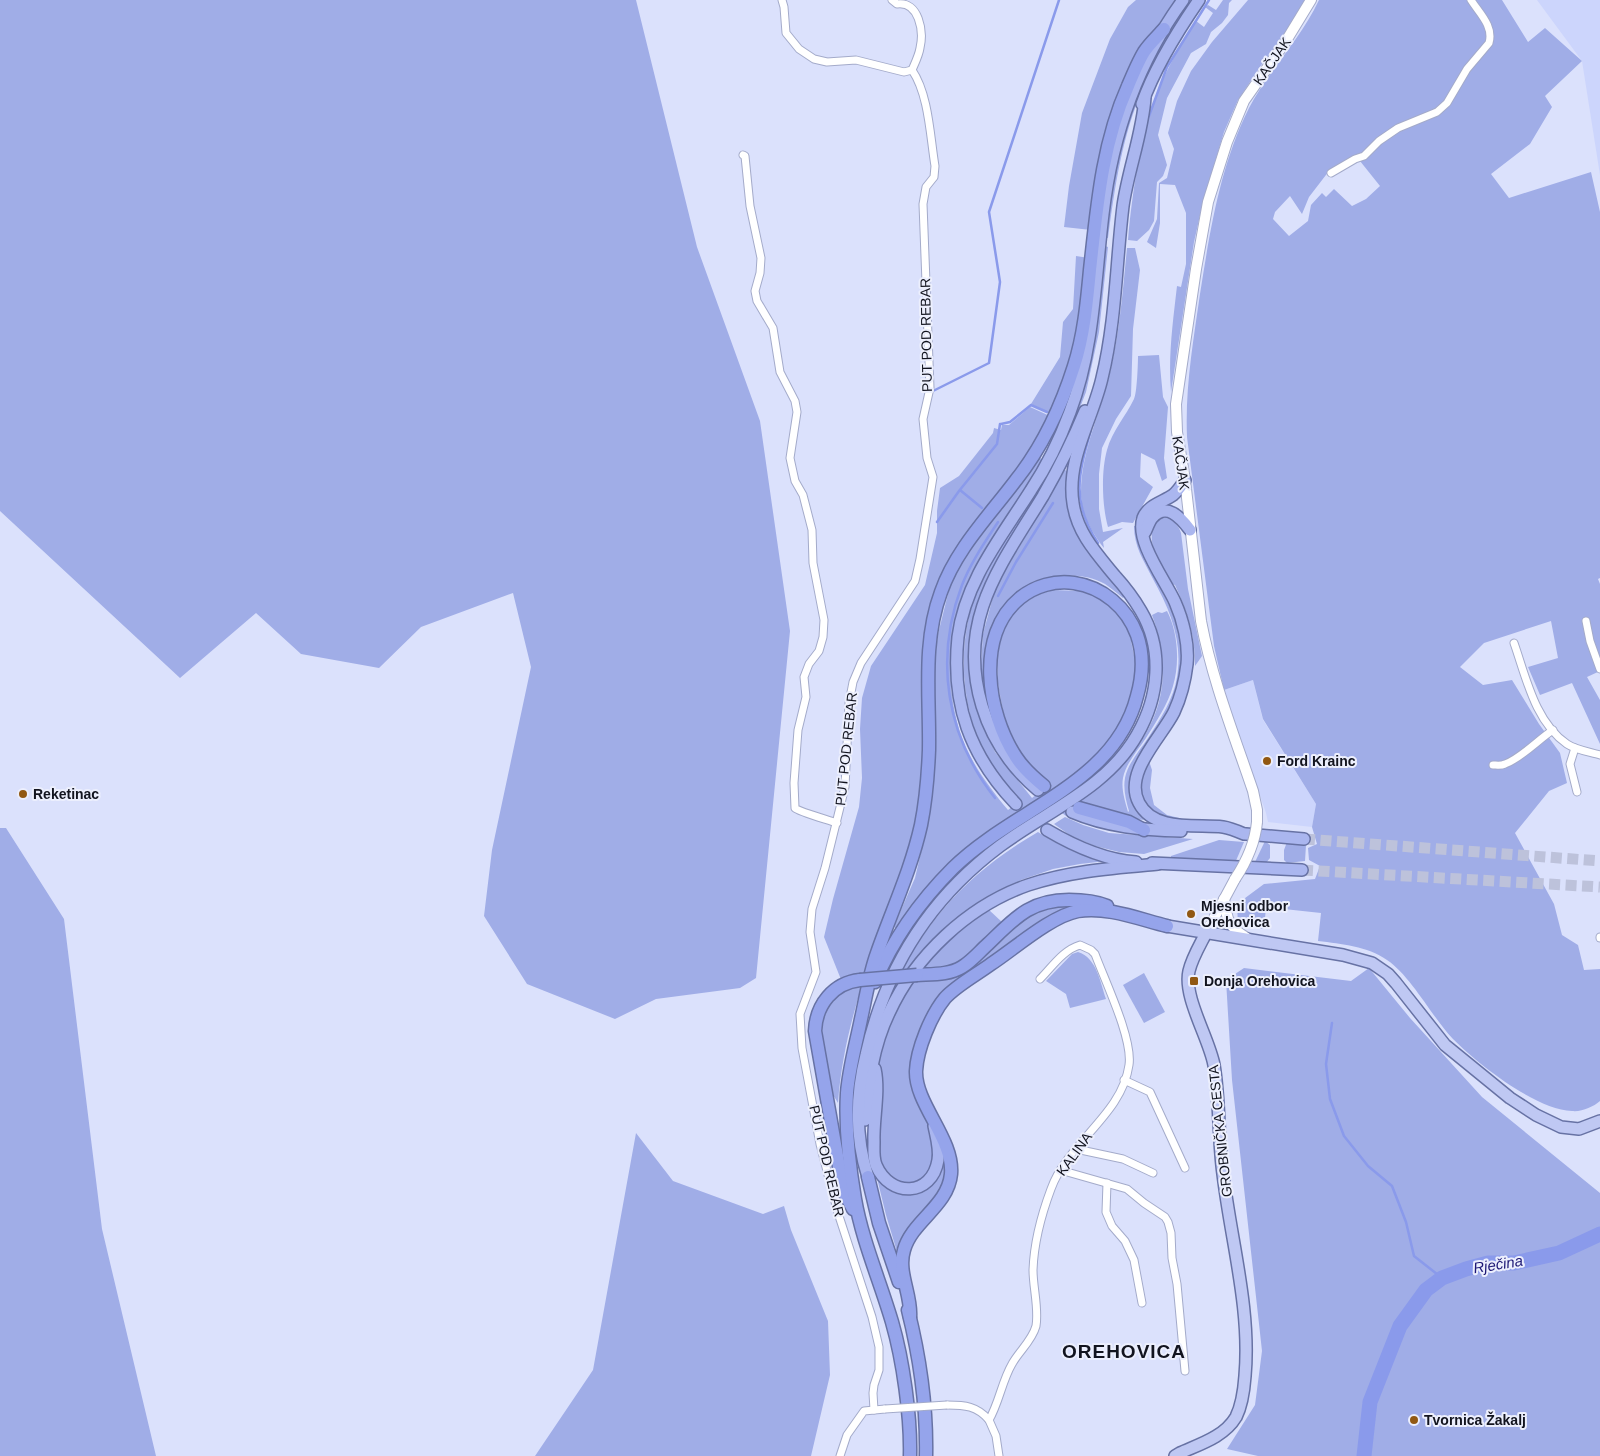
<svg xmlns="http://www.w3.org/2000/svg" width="1600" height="1456" font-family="Helvetica,sans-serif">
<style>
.built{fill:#ccd5fc}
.green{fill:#a0ade7;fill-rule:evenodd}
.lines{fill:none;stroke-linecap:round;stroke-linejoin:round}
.stream{stroke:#8a9aeb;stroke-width:2.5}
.river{stroke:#8a9aeb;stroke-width:15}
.trunk-tunnel{stroke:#bdc2db;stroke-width:11;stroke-dasharray:11 5.5;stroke-linecap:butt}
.minor-casing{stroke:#a4abca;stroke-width:9}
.secondary-casing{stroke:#a4abca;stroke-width:12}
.primary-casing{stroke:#6772a4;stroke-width:14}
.trunk-casing{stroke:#6772a4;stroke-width:14}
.motorway-casing{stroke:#6772a4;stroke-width:15}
.minor{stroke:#fff;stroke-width:7}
.secondary{stroke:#fff;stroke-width:10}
.primary{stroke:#bfc8f3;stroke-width:11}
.trunk{stroke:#aab6ef;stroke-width:11}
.motorway{stroke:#95a4eb;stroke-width:12}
.minor-bridge-casing{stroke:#a4abca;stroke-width:9;stroke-linecap:butt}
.secondary-bridge-casing{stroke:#a4abca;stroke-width:12;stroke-linecap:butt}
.motorway-bridge-casing{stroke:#6772a4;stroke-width:15;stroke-linecap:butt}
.minor-bridge{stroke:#fff;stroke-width:7}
.secondary-bridge{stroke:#fff;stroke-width:10}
.motorway-bridge{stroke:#95a4eb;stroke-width:12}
.poi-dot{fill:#915812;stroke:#eceffd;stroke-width:2}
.labels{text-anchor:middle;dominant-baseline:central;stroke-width:4;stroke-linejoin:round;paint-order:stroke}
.street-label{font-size:14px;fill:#12141f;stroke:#eceffd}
.poi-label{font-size:14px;font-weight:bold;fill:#12141f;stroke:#eceffd;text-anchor:start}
.water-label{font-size:15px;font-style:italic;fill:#1d1775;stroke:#eceffd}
.district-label{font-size:19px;font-weight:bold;letter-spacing:1px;fill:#12141f;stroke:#eceffd}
</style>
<rect width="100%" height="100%" fill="#dbe1fc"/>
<g class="built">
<polygon points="1537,0 1600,0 1600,175 1582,61"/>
<polygon points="1253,680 1263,720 1316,804 1312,827 1268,822 1266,813 1224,690"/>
</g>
<g class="green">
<polygon points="0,0 636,0 697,247 760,421 790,631 756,978 740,988 656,999 615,1019 527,984 484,916 492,850 531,667 513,593 421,627 379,668 301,654 256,613 180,678 0,511"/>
<polygon points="1136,0 1175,0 1142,49 1091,230 1064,227 1069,186 1082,113 1110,39 1128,7"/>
<path d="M1190,0H1193C1177,28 1157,57 1144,86C1122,135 1115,186 1108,238H1106C1111,188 1119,137 1140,90C1153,58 1171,29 1190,0Z"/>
<path d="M1223,0H1232L1229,3L1228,15L1222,23L1211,32L1206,44L1191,53L1167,98L1158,135L1167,165L1163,176L1157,182L1154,221L1149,230L1137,241L1128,240C1132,194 1140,139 1156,96C1166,70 1180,45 1196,21L1204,27L1213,13L1205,7L1208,5L1216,10Z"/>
<path d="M1248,0H1305L1289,29L1262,64L1238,100L1224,132L1203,202L1194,242L1171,392C1168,356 1173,321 1177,286L1181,287L1186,264V213L1175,185L1160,184V223L1156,248L1147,242L1157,219L1159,183L1167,178L1174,149L1168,133L1177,101L1191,71L1212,42Z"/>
<path d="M1319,0H1502L1528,42L1545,28L1582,61L1545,96L1552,107L1530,144L1491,174L1509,198L1591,172L1600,212V578L1598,579L1600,584V671L1587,677L1600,700V744L1572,683L1540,695L1528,667L1558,658L1551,621L1484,643L1460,667L1483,685L1512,680L1539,724L1560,753L1567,783L1549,791L1515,833L1554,904L1562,935L1578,945L1584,970L1600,969V1101C1593,1107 1582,1112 1572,1111C1536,1110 1478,1064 1453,1039C1432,1017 1411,976 1387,960C1367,946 1342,944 1318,941L1321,913L1266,907L1264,929L1238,925L1237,904L1264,884L1315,879L1320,866L1309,860L1308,848L1317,844L1312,827L1316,804L1263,719L1253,680L1224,690L1214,646L1187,437C1185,388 1193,343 1200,294C1210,231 1220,166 1249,108C1269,70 1300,40 1319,0ZM1356,156L1380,186L1366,199L1352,206L1334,189L1326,197L1322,193L1311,205L1308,221L1289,236L1273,219L1275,212L1290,196L1302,214L1309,197L1329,171Z"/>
<path d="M1105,246L1108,247L1099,332L1086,392L1069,436L1043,486L989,577L979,601L970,656L972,692L981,720L995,752L1032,798L1048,785L1028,767L1009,735L1003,711L998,684L997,656L1002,633L1013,614L1024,603L1039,594L1053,590L1081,591L1093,594L1103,600L1121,618L1130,635L1136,666L1134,687L1118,728L1088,764L1061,785L1006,820L896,930L894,926L915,878L928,823L936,753L933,707L934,666L938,634L950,586L965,556L1040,458L1043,460C1021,497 994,531 974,569C948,617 944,678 959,729C968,759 988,786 1008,810L1021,801C1015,794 1007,787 1001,779C957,722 952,634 986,571C1013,524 1048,481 1069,431C1093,371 1099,310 1105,246Z"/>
<path d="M1127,248H1135L1140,270L1133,329L1131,396L1116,419L1102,448L1099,474V509L1103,532L1123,528L1103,542L1104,548C1092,533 1081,514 1081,493C1081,450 1102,410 1111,368C1120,329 1123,288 1127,248Z"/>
<polygon points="1076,256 1089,258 1084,311 1053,414 1031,404 1060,357 1063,322 1073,309"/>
<path d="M1159,355L1163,397L1168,407L1164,458L1167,478L1162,481L1155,460L1141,453L1140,477L1153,487L1133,523L1122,522L1108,527C1102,506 1101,471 1107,450C1112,431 1126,416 1134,399C1137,393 1138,364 1138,356Z"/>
<polygon points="1030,407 1052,417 939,584 921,801 905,868 864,977 842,982 824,937 833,899 859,807 862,778 860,729 862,698 871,666 925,585 937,533 937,511 940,488 959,476 993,433 994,428 1001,430 1002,425 1009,425"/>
<path d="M1065,470L1067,471C1060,526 1091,558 1125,596L1123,598C1117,593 1111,588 1105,584C1069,564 1014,581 996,618C987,638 988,661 986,682L982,683L981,665L983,634L994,593L1005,571Z"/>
<path d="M1163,517H1168C1174,521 1179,526 1181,533L1188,589L1202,656L1195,666C1195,634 1188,613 1175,585L1172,584C1163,565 1144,544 1155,523Z"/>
<path d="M1134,526H1136C1136,551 1149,568 1161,589C1174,613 1186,645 1181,673C1178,688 1173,703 1166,716C1146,750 1109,782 1144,820L1128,818L1084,805L1066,816L1062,813C1136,766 1186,706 1152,615L1158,612L1162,613L1167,611C1178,632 1180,663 1173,686C1168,704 1156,722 1146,738C1138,750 1126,763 1123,778C1121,789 1125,801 1128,812L1129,811C1126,801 1123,789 1125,778C1128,763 1140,750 1148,738C1160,720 1174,698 1177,677C1183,641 1170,610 1153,579C1144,561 1134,547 1134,526Z"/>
<path d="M1149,761L1152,770L1150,788L1154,805L1167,815L1187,820V822C1149,814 1129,802 1149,761Z"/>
<polygon points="1065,817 1083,825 1109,833 1193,839 1144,854 1119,852 1095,846 1071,836 1054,824"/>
<polygon points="0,828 6,828 64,919 102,1229 156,1456 0,1456"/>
<path d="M1038,832C1059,846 1082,854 1106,861L1080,864L1053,869L1021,880L986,900L891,1001L888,1000C921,924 967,873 1038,832Z"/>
<polygon points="1219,840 1244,842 1235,863 1171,858 1171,856"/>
<polygon points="1265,841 1270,845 1270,858 1266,863 1255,862"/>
<polygon points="1287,842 1306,845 1305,861 1287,863 1284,860 1284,850"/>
<polygon points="1054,906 1091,906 955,985 915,1056 930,1121 935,1157 931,1170 917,1184 900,1186 879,1166 876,1063 883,1038 898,1007 915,980 945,978 1030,914"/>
<path d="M988,909L1003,923L966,957L953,966L920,972C940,947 962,928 988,909Z"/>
<path d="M1078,952C1097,958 1100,982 1106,999L1070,1008L1066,994L1046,981L1072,954Z"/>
<polygon points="1244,968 1351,981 1369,968 1410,1018 1482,1097 1600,1193 1600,1456 1258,1456 1227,1449 1255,1405 1262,1351 1232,1080 1226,980"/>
<polygon points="1144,973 1165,1012 1144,1023 1123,985"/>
<path d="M862,985C850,1024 841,1062 838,1103L829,1088L820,1032L824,1009L841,990Z"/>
<polygon points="636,1133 673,1181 763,1214 784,1206 791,1230 828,1321 830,1375 811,1456 535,1456 593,1370"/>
<polygon points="944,1152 945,1176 939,1193 898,1255 886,1215 875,1170 915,1193"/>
</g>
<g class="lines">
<g class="stream">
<polyline points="1149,116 1167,67 1209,0"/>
<polyline points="931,392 989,363 1000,282 989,212 1059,0"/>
<polyline points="1001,424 1010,422 1031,405 1047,412"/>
<path d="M1091,430C1078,475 1071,502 1098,543"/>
<polyline points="960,490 982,508"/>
<polyline points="937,522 959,491 997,444 1000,424"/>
<polyline points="998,596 1016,562 1053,503"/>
<path d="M995,798C946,736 934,659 962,585C971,562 985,542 998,522"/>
<polyline points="1332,1023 1326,1064 1330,1099 1344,1136 1368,1166 1392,1186 1406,1222 1414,1256 1442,1278"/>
</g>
<polyline class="river" points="1364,1456 1370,1402 1400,1326 1426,1290 1442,1278 1466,1269 1488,1263 1514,1263 1559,1253 1600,1234"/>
<g class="trunk-tunnel">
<polyline points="1304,839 1600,861"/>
<polyline points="1302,870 1600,887"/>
</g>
<defs>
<g id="minor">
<polyline points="782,0 784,7 786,33 799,49 814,59 827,62 856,60 904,72 912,70"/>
<path d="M743,155L745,156L750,206L761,258L760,273L755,291L757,301L773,328L780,372L795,401L797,412L790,458L795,481L803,495L812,530L813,563L824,620L823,637L819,651L809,664L804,677L806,697L798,730L794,783L795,808C799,812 829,820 837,823"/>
<path d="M1331,173L1355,159L1364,156L1379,141L1398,128L1437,112L1447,103L1467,69L1489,43C1494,26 1479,13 1471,0"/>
<polyline points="1586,621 1590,641 1600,669"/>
<path d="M1514,643C1526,677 1535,722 1567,744C1576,750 1590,752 1600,755"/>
<polyline points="1575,748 1570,764 1577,792"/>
<path d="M1493,765C1496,765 1501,766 1505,764C1520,759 1539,739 1553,730"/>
<polyline points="1600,937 1600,938"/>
<polyline points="1124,1080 1150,1092 1185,1168"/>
<polyline points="1076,1149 1123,1159 1153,1173"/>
<polyline points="1060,1170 1127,1189 1144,1203 1165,1217 1168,1222 1171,1233 1172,1258 1177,1284 1185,1371"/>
<polyline points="1107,1183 1106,1212 1112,1226 1125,1241 1134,1260 1142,1303"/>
<path d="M947,1405C965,1405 977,1406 989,1420"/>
<path d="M874,1410L873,1393L874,1385L879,1370V1347L872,1317L838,1213L820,1144L802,1048L800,1014L816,972L810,932L812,909L825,868L845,787L849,703L853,682L861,663L915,581L920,559L933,477L927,458L923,419L930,388L923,204L926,187L934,177L935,166C930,136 929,95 912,70C915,63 919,55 920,48C924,31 919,1 897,4L892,0"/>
<polyline points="840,1456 847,1435 864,1411 885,1409"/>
<path d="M999,1456L996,1436L989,1420C999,1403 1002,1381 1012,1364C1019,1351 1032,1341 1036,1326C1039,1308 1033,1288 1033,1270C1034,1243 1042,1213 1051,1189C1068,1142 1122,1115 1129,1065C1133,1039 1105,981 1095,954L1091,950L1080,945C1063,950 1052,967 1040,979"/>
</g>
<g id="secondary">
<path d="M1257,822V810L1253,791C1234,735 1212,679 1201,621L1185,480L1177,432L1176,404L1196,269L1208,202L1227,142L1244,101L1286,41L1311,0"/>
<path d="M1224,899C1227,920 1228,927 1247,938"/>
<polyline points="1206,933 1235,879"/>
</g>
<g id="primary">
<polyline points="1167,926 1343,955 1372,963 1388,974 1396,983 1445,1045 1510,1098 1536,1115 1561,1127 1579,1129 1600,1121"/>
<path d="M1175,1456L1180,1453C1200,1444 1224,1437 1236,1417C1242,1405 1244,1390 1245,1376C1251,1309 1231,1241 1223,1174C1218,1138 1220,1101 1214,1065C1209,1038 1183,997 1189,971C1192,958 1200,945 1206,933"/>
</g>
<g id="trunk">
<path d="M1142,104C1155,67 1177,32 1199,0"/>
<path d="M1185,480C1181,486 1178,491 1173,495C1163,502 1148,505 1143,518C1135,541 1165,580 1175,602C1183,620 1189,644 1187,664C1185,681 1181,697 1174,712C1161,738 1123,773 1139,803C1154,832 1196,824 1223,827C1230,828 1237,831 1244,834"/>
<path d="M1145,532C1147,528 1149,522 1152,518C1166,501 1181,518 1190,530"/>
<path d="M1038,790C1012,768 992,739 982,706C956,620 1001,565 1043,496C1059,468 1073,440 1085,411"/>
<path d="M1016,804C970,756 951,704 958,637C965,581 1002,536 1031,490C1047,466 1060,439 1070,412C1094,349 1095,280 1103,214C1112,137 1137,63 1183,0"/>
<path d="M1072,812C1107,827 1143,830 1181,831"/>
<path d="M1047,830C1074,846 1105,860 1136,862"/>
<polyline points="1246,834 1304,839"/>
<polyline points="1152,863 1302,870"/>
<path d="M875,1069C880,1092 873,1119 874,1142C874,1150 873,1157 876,1165C890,1198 932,1197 938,1160C940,1149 936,1136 934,1126"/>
<path d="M865,1120C868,1084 873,1046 889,1013C915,956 968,906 1028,885C1070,871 1114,868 1158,864"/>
<path d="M868,1177C855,1137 856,1095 866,1055C885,969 929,899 1000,846C1047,811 1107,788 1137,735C1159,697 1164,650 1141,611C1134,599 1125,587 1115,576C1097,554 1077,533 1073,503C1066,460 1093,418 1102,378C1116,321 1116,263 1123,206C1128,170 1143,132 1145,97"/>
</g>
<g id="motorway">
<polyline points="1079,808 1129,822 1144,830"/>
<path d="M917,975C932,974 949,975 962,967C972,961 980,951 988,944C1015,918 1030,900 1069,900C1082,900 1095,901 1107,906"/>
<path d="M875,982C893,939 920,901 953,868C1014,808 1115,784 1137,696C1143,675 1144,655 1137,635C1127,608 1103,587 1074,583C1055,580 1035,586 1020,598C975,635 987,713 1016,757C1023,768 1033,777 1044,786"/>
<polyline points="868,1177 879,1223 899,1282"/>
<path d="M853,1209L845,1194L841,1178L815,1031C816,1005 833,983 860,980"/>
<path d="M908,1310C920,1358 927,1407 926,1456"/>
<path d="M910,1317C912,1295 897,1272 904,1250C912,1221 948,1206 951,1174C954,1139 915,1104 916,1071C917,1049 931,1015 945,998C957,985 976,975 991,964C1014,949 1051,916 1078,911C1106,906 1139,919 1167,926"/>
<path d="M910,1456C911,1417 903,1360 892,1322C880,1281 862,1240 855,1199C849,1164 845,1128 847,1093C849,1068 856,1044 861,1019C866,997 869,975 877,953C892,910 911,870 921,825C926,800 928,775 929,750C930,697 922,643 941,592C956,549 989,516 1016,480C1043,446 1061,407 1074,366C1084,335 1087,302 1090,270C1097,207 1102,144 1128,86C1133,74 1138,62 1144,52C1150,43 1158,36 1164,29"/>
</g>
</defs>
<use href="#minor" class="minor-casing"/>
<use href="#secondary" class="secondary-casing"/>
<use href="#primary" class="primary-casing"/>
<use href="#trunk" class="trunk-casing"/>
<use href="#motorway" class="motorway-casing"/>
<use href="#minor" class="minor"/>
<use href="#secondary" class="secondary"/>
<use href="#primary" class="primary"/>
<use href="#trunk" class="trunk"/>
<use href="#motorway" class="motorway"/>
<defs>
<polyline id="minor-bridge" points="885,1409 947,1405"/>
<path id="secondary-bridge" d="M1235,879C1247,861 1255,843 1257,822"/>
<polyline id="motorway-bridge" points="860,980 917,975"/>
</defs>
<use href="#minor-bridge" class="minor-bridge-casing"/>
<use href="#secondary-bridge" class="secondary-bridge-casing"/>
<use href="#motorway-bridge" class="motorway-bridge-casing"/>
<use href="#minor-bridge" class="minor-bridge"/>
<use href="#secondary-bridge" class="secondary-bridge"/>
<use href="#motorway-bridge" class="motorway-bridge"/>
</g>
<g class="poi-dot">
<circle cx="1267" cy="761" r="5"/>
<circle cx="23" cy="794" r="5"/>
<circle cx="1191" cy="914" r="5"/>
<rect x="1189" y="976" width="10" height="10" rx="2.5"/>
<circle cx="1414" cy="1420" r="5"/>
</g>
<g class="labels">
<g class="street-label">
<text transform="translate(1272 61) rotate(-55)">KAČJAK</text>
<text transform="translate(926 335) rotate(-91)">PUT POD REBAR</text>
<text transform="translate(1181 463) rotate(82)">KAČJAK</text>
<text transform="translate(846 749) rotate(-84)">PUT POD REBAR</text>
<text transform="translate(1220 1131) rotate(-96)">GROBNIČKA CESTA</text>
<text transform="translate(1074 1154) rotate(-54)">KALINA</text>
<text transform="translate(827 1161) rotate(77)">PUT POD REBAR</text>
</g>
<g class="poi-label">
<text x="1277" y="761">Ford Krainc</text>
<text x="33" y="794">Reketinac</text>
<text x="1201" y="906">Mjesni odbor<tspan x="1201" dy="16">Orehovica</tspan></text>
<text x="1204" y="981">Donja Orehovica</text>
<text x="1424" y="1420">Tvornica Žakalj</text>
</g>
<g class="water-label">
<text transform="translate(1498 1264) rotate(-9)">Rječina</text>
</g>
<g class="district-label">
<text x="1124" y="1351">OREHOVICA</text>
</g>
</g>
</svg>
